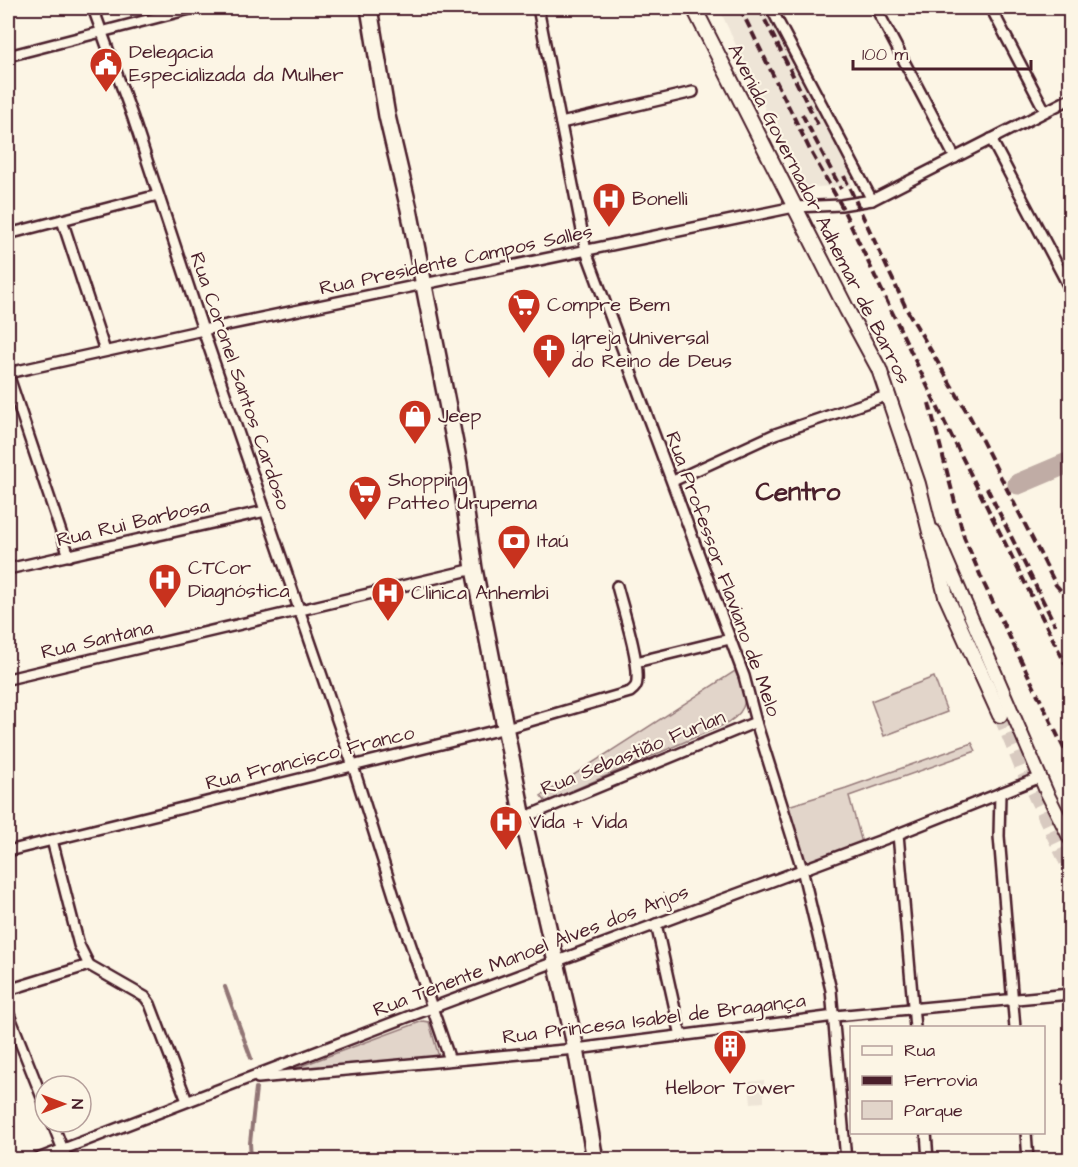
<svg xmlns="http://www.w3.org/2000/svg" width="1078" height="1167" font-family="'Architects Daughter',sans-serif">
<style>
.built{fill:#eee5d7}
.green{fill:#e2d5ca;stroke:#967a7a;stroke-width:1.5}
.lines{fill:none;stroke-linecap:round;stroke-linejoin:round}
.stream{stroke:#917474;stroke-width:4}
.river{stroke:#c0aca5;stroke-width:21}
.secondary-tunnel{stroke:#d8cac0;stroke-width:14;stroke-dasharray:14 7;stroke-linecap:butt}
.minor-casing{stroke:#4a1f2b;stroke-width:14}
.tertiary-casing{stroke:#4a1f2b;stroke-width:16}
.secondary-casing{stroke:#4a1f2b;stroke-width:18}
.primary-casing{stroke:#4a1f2b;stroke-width:20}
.minor{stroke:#fcf5e5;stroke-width:9}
.tertiary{stroke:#fcf5e5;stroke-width:12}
.secondary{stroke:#fcf5e5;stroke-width:14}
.primary{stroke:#fcf5e5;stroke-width:15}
.rail{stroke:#4a1f2b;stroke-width:4;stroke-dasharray:9 4.5;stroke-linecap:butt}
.labels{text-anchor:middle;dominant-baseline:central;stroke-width:4.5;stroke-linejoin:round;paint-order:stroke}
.poi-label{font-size:20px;fill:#4a1f2b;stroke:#fcf5e5;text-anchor:start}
.street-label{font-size:20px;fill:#4a1f2b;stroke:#fcf5e5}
.district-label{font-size:26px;font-weight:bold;fill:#4a1f2b;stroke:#fcf5e5}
</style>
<rect width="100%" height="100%" fill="#fcf5e5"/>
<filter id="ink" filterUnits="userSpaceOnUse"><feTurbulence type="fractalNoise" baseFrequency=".0167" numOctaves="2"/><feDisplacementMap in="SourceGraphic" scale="12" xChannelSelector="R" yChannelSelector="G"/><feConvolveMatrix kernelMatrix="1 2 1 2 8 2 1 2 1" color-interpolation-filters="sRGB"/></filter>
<g filter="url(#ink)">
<g class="built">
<polygon points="719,8 765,8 851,174 851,186 807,187 799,183"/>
<polygon points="764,1080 764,1102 751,1103 749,1082"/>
</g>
<g class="green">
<path d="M735,671C745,695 753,706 728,723L546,802L541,796Z"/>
<polygon points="934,677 947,712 884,736 871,701"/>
<polygon points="972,743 976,751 849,796 862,843 806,863 788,806 846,788"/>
<polygon points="423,1021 429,1022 439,1057 282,1073"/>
</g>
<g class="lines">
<g class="stream">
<polyline points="225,987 251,1058"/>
<polyline points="251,1160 250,1143 256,1088"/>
</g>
<polyline class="river" points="1018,484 1070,462"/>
<polyline class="secondary-tunnel" points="1000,715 1022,769 1070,870"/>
<defs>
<g id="minor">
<polyline points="93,8 133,118 203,330 353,766 395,899 450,1060"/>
<polyline points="538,8 586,251 744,676 756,722 802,869 831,990 846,1160"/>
<polyline points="771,8 872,200"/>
<polyline points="876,8 955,158"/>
<polyline points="991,8 1045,111"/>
<polyline points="8,56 194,8"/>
<polyline points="561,123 693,92"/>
<polyline points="991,139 1070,289"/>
<polyline points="62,220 105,351"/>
<polyline points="8,234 158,195"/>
<polyline points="8,373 203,330 794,207 841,205 872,200 1070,99"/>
<polyline points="8,374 69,556"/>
<polyline points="673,481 775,434 889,395"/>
<polyline points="8,569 265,511"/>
<polyline points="636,662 730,639"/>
<polyline points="8,679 474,569"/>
<polyline points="1000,793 999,836 1015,1028"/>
<polyline points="523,818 756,722"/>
<polyline points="898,834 915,1028"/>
<polyline points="52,840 79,945 89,965"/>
<path d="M8,851L506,728L630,692C635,688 637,686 637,680C639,659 623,609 617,586"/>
<polyline points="656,924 681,1036"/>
<polyline points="89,965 145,997 150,1004 187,1101"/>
<polyline points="8,990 89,965"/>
<polyline points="8,1012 45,1105"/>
<polyline points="258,1078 576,1049 835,1016 1070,994"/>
<polyline points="52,1122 67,1160"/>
<polyline points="926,1132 928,1160"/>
<polyline points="1026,1132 1028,1160"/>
<polyline points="35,1160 410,1016 898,834 1041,777"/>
</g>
<polyline id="tertiary" points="934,531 1047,793 1070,839"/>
<polyline id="secondary" points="694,8 847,310 879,369 918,484 946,596 1000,715"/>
<polyline id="primary" points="369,8 387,116 409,209 459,464 474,569 523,818 576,1049 595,1160"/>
</defs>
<use href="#minor" class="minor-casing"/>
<use href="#tertiary" class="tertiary-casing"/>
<use href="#secondary" class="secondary-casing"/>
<use href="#primary" class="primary-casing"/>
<use href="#minor" class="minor"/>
<use href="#tertiary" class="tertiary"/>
<use href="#secondary" class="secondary"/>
<use href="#primary" class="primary"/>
<g class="rail">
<polyline points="740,8 811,152 841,205 945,423 1070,673"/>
<polyline points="759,8 818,125"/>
<polyline points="802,114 841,189"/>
<polyline points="844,176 907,310 970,417 1056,585 1070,601"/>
<polyline points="929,403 964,537 984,584 1070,761"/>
<polyline points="987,488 1055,625"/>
</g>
</g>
</g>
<defs>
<symbol id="civic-pin" viewBox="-11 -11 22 30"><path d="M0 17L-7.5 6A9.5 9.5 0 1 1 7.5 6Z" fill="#c8321e" stroke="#fcf5e5"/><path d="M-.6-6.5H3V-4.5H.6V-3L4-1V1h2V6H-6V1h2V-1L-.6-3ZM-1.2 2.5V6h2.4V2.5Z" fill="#fff"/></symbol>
<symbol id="hospital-pin" viewBox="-11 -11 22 30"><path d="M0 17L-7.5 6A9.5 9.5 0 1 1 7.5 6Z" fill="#c8321e" stroke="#fcf5e5"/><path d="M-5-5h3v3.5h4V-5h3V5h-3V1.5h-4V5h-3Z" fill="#fff"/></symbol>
<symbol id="supermarket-pin" viewBox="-11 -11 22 30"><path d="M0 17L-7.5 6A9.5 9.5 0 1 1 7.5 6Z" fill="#c8321e" stroke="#fcf5e5"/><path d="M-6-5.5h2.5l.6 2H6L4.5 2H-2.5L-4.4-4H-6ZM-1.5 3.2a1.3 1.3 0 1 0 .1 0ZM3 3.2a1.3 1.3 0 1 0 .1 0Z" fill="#fff"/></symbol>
<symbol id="church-pin" viewBox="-11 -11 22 30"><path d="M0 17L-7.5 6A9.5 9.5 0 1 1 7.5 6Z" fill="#c8321e" stroke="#fcf5e5"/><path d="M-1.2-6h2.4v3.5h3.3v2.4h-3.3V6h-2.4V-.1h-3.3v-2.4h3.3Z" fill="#fff"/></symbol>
<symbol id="shop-pin" viewBox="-11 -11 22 30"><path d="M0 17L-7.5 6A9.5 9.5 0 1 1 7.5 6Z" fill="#c8321e" stroke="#fcf5e5"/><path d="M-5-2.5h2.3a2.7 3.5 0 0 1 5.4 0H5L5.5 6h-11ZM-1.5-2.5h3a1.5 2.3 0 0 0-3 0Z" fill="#fff"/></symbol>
<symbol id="bank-pin" viewBox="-11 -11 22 30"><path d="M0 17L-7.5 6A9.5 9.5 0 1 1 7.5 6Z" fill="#c8321e" stroke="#fcf5e5"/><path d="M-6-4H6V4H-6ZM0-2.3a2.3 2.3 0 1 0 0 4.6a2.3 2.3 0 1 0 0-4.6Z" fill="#fff"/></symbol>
<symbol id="building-pin" viewBox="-11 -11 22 30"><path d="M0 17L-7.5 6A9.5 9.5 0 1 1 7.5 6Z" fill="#c8321e" stroke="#fcf5e5"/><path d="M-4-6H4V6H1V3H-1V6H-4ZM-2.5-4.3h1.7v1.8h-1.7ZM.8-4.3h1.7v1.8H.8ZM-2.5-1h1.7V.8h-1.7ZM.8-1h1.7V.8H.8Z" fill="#fff"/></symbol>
</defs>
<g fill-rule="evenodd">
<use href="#civic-pin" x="87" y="45" width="38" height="52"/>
<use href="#hospital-pin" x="590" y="180" width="38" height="52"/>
<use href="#supermarket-pin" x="505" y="286" width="38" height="52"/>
<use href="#church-pin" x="530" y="331" width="38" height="52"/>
<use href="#shop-pin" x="396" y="397" width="38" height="52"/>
<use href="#supermarket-pin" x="346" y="473" width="38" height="52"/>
<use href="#bank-pin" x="495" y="522" width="38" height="52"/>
<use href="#hospital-pin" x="146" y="561" width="38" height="52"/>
<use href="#hospital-pin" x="369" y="574" width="38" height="52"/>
<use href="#hospital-pin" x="487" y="803" width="38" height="52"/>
<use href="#building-pin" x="711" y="1027" width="38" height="52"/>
</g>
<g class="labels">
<g class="poi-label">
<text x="129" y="52">Delegacia<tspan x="129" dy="23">Especializada da Mulher</tspan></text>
<text x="632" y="199">Bonelli</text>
<text x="547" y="305">Compre Bem</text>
<text x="572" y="338">Igreja Universal<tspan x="572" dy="23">do Reino de Deus</tspan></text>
<text x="438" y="416">Jeep</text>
<text x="388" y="480">Shopping<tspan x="388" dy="23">Patteo Urupema</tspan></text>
<text x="537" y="541">Itaú</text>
<text x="188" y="568">CTCor<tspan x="188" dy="23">Diagnóstica</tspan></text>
<text x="411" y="593">Clinica Anhembi</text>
<text x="529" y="822">Vida + Vida</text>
<text x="730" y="1088" text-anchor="middle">Helbor Tower</text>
</g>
<g class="street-label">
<text transform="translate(819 214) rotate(63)">Avenida Governador Adhemar de Barros</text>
<text transform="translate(456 260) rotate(-12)">Rua Presidente Campos Salles</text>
<text transform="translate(240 381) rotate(71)">Rua Coronel Santos Cardoso</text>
<text transform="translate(133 523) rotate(-13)">Rua Rui Barbosa</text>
<text transform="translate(723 574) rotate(70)">Rua Professor Flaviano de Melo</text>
<text transform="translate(97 640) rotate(-13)">Rua Santana</text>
<text transform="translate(633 753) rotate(-22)">Rua Sebastião Furlan</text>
<text transform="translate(310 758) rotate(-14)">Rua Francisco Franco</text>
<text transform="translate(531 951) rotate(-21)">Rua Tenente Manoel Alves dos Anjos</text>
<text transform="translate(654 1019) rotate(-7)">Rua Princesa Isabel de Bragança</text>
</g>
<g class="district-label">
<text x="798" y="492">Centro</text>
</g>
</g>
<rect width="1078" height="1167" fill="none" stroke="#fcf5e5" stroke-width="30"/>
<rect x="15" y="15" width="1048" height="1137" fill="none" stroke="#4a1f2b" stroke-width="2" filter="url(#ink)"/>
<rect x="850" y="1026" width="195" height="108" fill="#fcf5e5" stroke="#b59f9b" stroke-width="1.5"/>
<rect x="862" y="1046" width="30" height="9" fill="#fcf5e5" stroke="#b59f9b" stroke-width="1.5"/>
<text x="904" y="1056" font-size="18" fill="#4a1f2b">Rua</text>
<rect x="862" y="1076" width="30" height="9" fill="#4a1f2b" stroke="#b59f9b" stroke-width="1.5"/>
<text x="904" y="1086" font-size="18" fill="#4a1f2b">Ferrovia</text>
<rect x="862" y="1101" width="30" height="18" fill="#e2d5ca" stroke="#b59f9b" stroke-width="1.5"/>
<text x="904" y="1116" font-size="18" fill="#4a1f2b">Parque</text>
<g transform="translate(63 1104) rotate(90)"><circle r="28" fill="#fcf5e5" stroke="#b59f9b" stroke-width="1.5"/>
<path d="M0-4.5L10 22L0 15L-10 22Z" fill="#c8321e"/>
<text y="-9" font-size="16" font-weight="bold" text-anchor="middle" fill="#4a1f2b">N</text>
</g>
<path d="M853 60v9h178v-9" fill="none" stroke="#4a1f2b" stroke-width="3"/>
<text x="862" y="60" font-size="18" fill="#4a1f2b" stroke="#fcf5e5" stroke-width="4.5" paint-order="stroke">100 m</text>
</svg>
